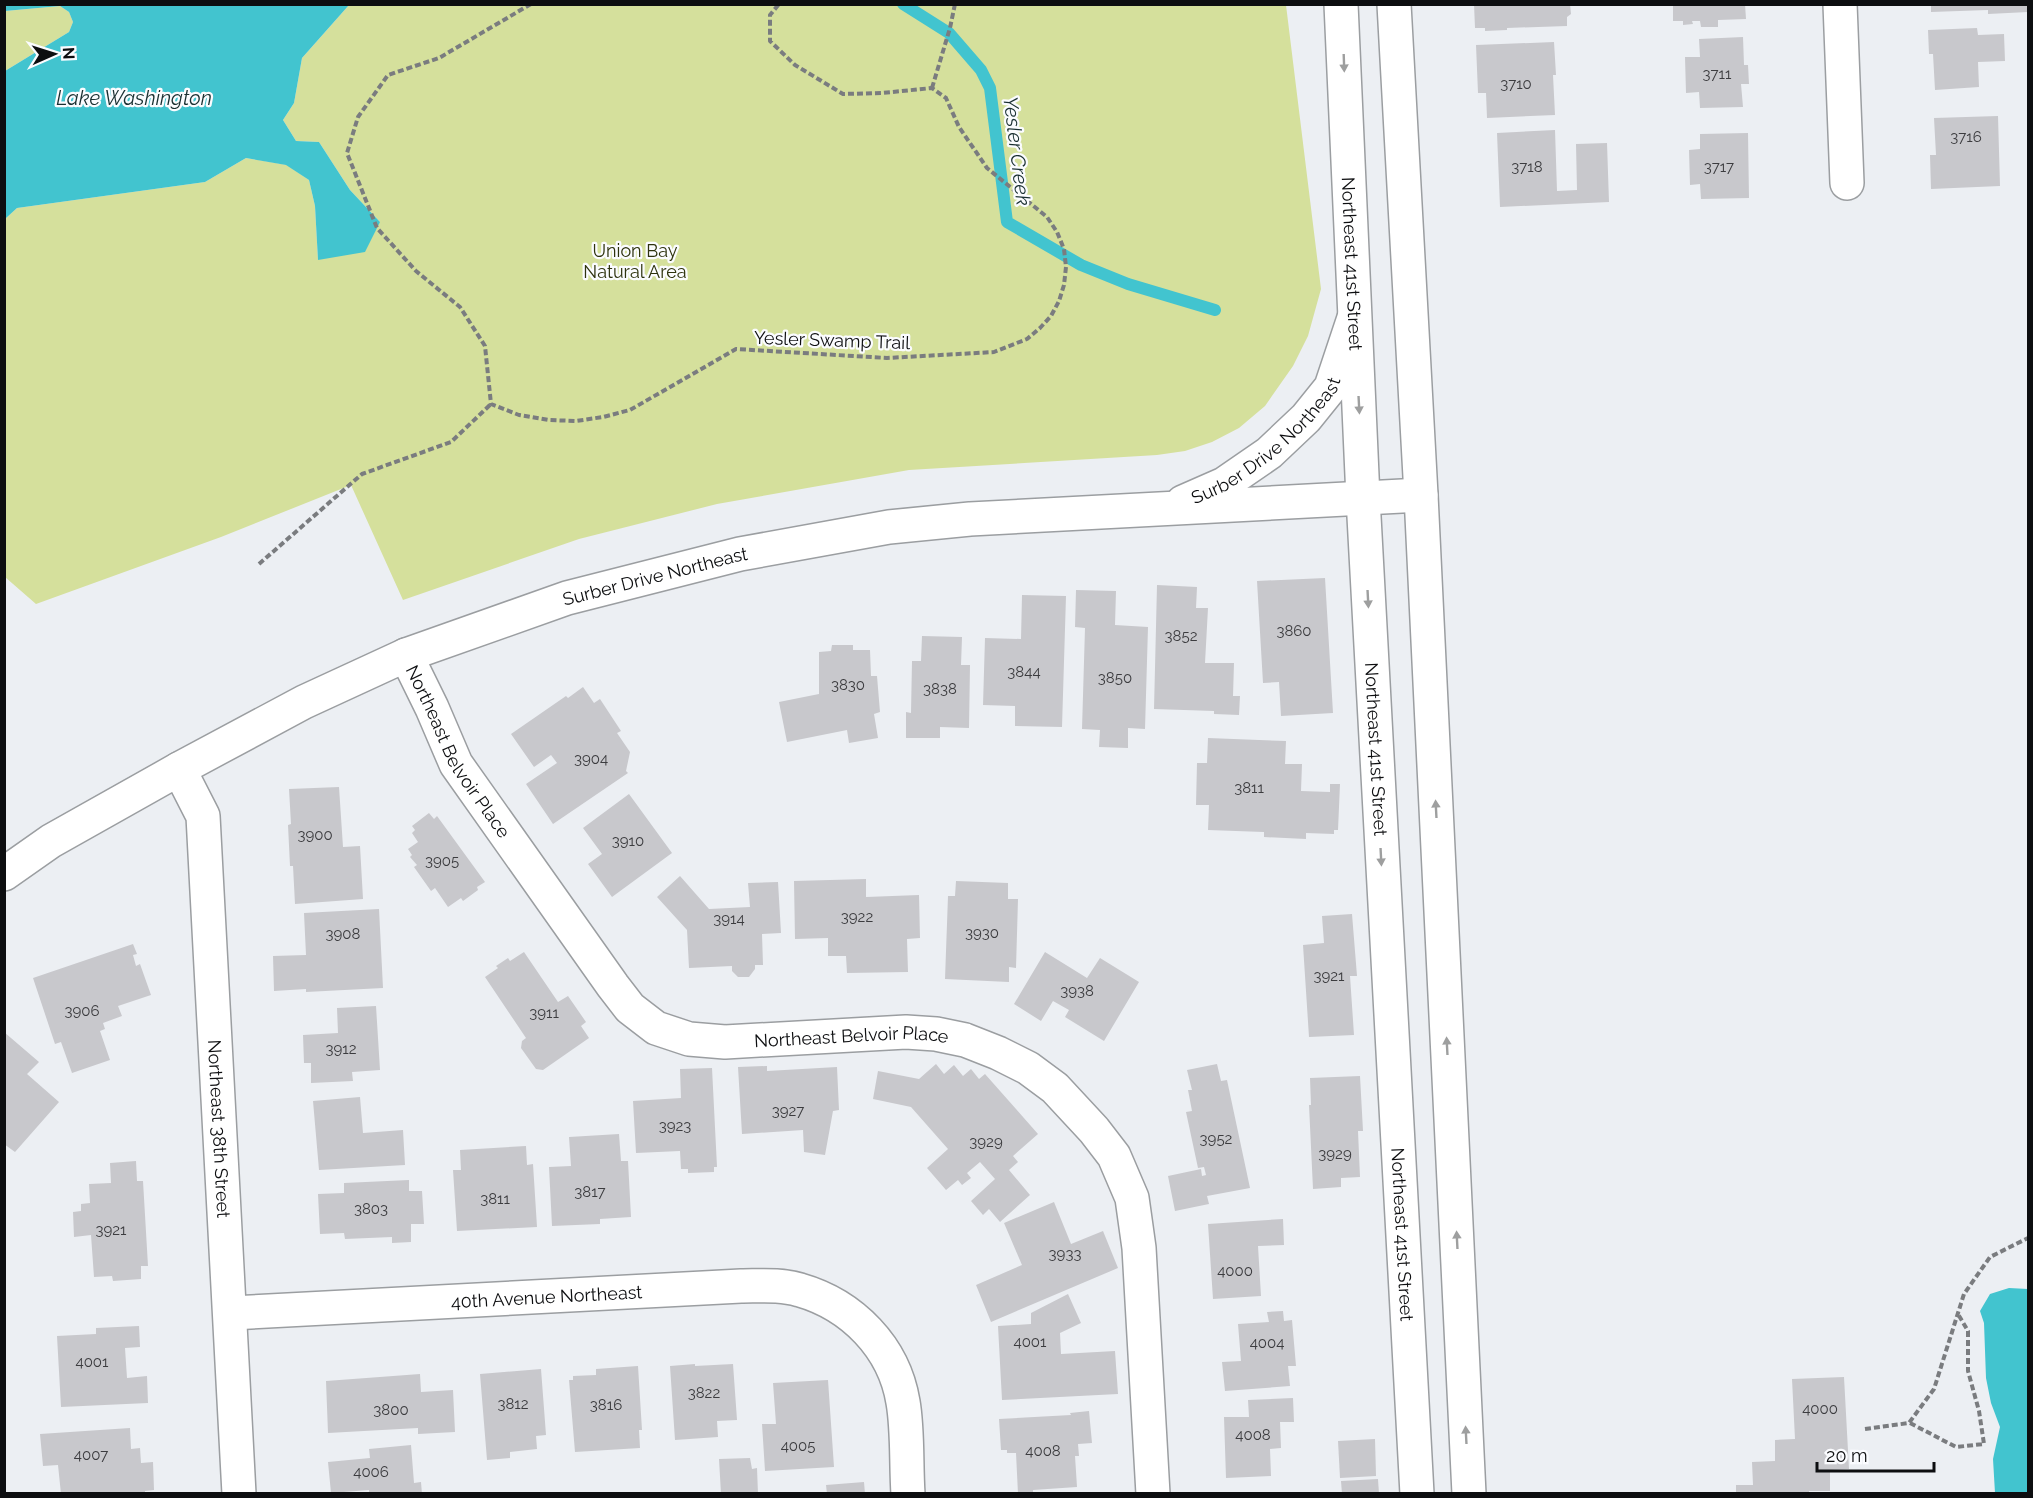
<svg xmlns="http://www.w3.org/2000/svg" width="2033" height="1498" font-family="Raleway,sans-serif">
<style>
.green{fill:#d5e09c}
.water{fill:#42c4cf}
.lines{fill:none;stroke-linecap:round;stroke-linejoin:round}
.stream{stroke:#42c4cf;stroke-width:12}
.building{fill:#c8c8cc}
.minor-casing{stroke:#9b9ea1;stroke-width:36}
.tertiary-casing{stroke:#9b9ea1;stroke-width:36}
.path{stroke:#7a7c7f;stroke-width:4;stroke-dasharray:6 3;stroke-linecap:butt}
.minor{stroke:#fff;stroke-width:33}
.tertiary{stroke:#fff;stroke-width:33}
.oneway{fill:#9e9f9f}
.labels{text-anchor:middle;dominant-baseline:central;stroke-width:4.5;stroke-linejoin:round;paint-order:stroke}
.number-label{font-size:15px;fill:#3c3c3f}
.park-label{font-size:18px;fill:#2e330e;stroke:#fbfcff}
.street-label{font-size:18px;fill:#0d0e10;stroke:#fbfcff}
.water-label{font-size:20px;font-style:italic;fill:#192f31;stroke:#fbfcff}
</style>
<rect width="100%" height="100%" fill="#eceff3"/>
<g class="green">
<polygon points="349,5 1286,5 1321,289 1308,336 1293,366 1265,406 1239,428 1212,442 1185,451 1157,455 909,470 717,504 579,539 403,600 351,485 221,537 36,604 5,577 5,219 17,208 205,182 246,158 287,165 309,180 315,206 318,260 380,222 350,190 319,142 296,141 283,120 294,103 302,58"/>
<polygon points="60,6 69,12 73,22 69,32 5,71 5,11"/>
</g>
<g class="water">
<polygon points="5,4 349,5 302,58 294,103 283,120 296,141 319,142 350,190 380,222 365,252 318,260 315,206 309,180 286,165 246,158 205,182 17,208 5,219 5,71 69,32 73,22 69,12 60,6 5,11"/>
<polygon points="2009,1288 2028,1289 2028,1493 1995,1493 1993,1459 2000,1427 1991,1403 1986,1378 1984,1323 1980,1311 1990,1294"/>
</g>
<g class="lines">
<polyline class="stream" points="903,4 949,33 981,70 990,88 1007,222 1081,265 1128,284 1215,310"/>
</g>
<g class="building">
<polygon points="1474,4 1570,4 1571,14 1567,17 1567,26 1507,28 1507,30 1485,31 1485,28 1475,28"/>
<polygon points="1673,4 1745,4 1746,19 1718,20 1718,27 1701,27 1700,21 1692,21 1693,24 1683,25 1683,21 1673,21"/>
<polygon points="1931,4 2028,4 2028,12 1988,14 1988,10 1931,12"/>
<polygon points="1977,28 1978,35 2004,34 2005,61 1978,62 1979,87 1935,90 1933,54 1929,54 1928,30"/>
<polygon points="1743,37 1744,65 1748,65 1749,84 1741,84 1743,107 1700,108 1699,92 1686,93 1685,57 1700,57 1699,39"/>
<polygon points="1554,42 1556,75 1553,75 1555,115 1487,118 1486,93 1478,93 1476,45"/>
<polygon points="1998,116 2000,186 1931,189 1930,155 1936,155 1934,118"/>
<polygon points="1555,130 1557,191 1577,190 1576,144 1607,143 1609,202 1500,207 1497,133"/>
<polygon points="1748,133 1749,198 1701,199 1700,184 1690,185 1689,150 1700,149 1700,134"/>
<polygon points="1325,578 1333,713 1281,716 1279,682 1263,683 1257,581"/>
<polygon points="1157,585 1197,587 1196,608 1208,608 1205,663 1234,663 1233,696 1240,696 1239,715 1214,714 1214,711 1154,709"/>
<polygon points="1076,590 1116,591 1115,625 1148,627 1145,729 1128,728 1128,748 1099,747 1100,730 1082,729 1085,628 1075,627"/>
<polygon points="1022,595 1066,596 1062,727 1015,726 1015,706 983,705 985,638 1021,639"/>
<polygon points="922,636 962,637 961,665 970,665 969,728 940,727 940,738 906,738 906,712 911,713 912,661 921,661"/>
<polygon points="832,645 853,645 853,650 870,650 871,676 877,676 880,712 874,714 878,738 849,743 847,730 787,742 779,702 819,694 819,652 831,651"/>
<polygon points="583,687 594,703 600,699 621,731 617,733 630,752 626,771 628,773 553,824 526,784 557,763 551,755 534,767 511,734 566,696 568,698"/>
<polygon points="1208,738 1286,741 1285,764 1302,764 1301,791 1330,792 1330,784 1340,784 1338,830 1334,830 1334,834 1306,833 1306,839 1264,837 1264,832 1208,830 1209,805 1196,805 1197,763 1207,763"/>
<polygon points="339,787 343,847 360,846 363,899 295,904 293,866 290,866 288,825 291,824 289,789"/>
<polygon points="629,794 672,853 612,897 588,864 602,854 583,828"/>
<polygon points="429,813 434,819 437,816 485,882 477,887 478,890 463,901 461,898 448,907 435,888 431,891 414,867 417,865 410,857 412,855 408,849 418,842 412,833 415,830 412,826"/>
<polygon points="680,876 709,909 750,907 748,883 778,882 781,933 762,934 763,965 755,965 755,969 749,977 738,977 732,971 732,966 689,968 687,930 657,897"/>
<polygon points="866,879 866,897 919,895 920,938 907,939 908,972 847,973 846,956 828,956 828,938 795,939 794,881"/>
<polygon points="956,881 1008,883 1008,899 1018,899 1016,968 1009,967 1009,982 945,979 948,896 955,896"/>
<polygon points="379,909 383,988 306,992 306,989 274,991 273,956 306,955 304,913"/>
<polygon points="1352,914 1357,976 1350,976 1354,1035 1309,1037 1303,945 1324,943 1322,916"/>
<polygon points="133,944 137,954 133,955 136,966 140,964 151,995 118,1006 122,1016 103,1023 105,1029 100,1031 110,1060 72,1073 61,1042 55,1044 33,978"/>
<polygon points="524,952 558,1002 568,996 586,1022 581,1026 589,1038 543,1070 536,1069 521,1048 522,1041 526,1038 485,977 498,968 496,966 508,958 510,961"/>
<polygon points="1045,952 1087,978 1100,958 1139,982 1104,1041 1065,1017 1069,1010 1053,1001 1041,1021 1014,1004"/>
<polygon points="376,1006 380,1070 352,1072 353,1081 311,1083 311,1063 304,1063 303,1035 338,1033 337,1008"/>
<polygon points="4,1032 39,1062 27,1074 59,1102 15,1152 4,1144"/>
<polygon points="936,1064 944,1074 954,1065 963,1076 971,1069 979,1079 985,1074 1038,1134 1013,1156 1018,1162 1009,1170 1030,1195 1000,1222 989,1209 983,1215 971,1201 995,1179 980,1162 967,1173 971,1178 962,1185 958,1180 946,1190 927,1168 948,1149 911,1107 873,1099 878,1071 919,1079"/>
<polygon points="1217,1064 1221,1081 1227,1080 1250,1188 1207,1196 1209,1204 1175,1211 1168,1176 1201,1169 1202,1176 1206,1175 1204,1167 1198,1168 1186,1112 1192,1111 1188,1090 1192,1090 1187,1070"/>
<polygon points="767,1066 767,1071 837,1067 839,1110 833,1111 825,1155 804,1152 803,1130 742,1134 738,1067"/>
<polygon points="712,1068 717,1167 714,1167 714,1172 688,1173 688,1169 681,1169 680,1151 636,1153 633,1101 681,1098 680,1069"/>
<polygon points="1360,1076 1363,1131 1358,1131 1360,1177 1341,1178 1341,1187 1313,1189 1309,1105 1311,1105 1310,1078"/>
<polygon points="360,1097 363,1133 403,1130 405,1165 319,1170 313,1101"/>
<polygon points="619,1134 621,1161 628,1161 631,1217 600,1219 600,1224 552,1226 549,1167 571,1166 569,1137"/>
<polygon points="526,1146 527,1165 533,1164 537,1227 457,1231 453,1170 461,1170 460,1150"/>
<polygon points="136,1161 137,1181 143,1181 148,1266 141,1266 141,1279 113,1281 112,1276 94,1277 91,1235 74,1237 73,1212 81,1211 81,1204 90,1203 89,1184 111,1183 110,1163"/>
<polygon points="409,1180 409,1191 422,1191 424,1224 411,1224 411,1242 392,1243 392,1237 345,1239 344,1233 320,1234 318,1194 344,1193 344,1183"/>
<polygon points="1054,1202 1071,1244 1103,1231 1118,1268 991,1322 976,1285 1022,1265 1004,1223"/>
<polygon points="1283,1219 1284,1245 1258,1246 1261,1296 1213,1299 1208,1224"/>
<polygon points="1068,1294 1081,1323 1060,1333 1061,1354 1115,1351 1118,1394 1002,1400 998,1326 1031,1324 1031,1313"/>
<polygon points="1283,1311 1284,1321 1292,1320 1296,1366 1288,1366 1290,1386 1225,1391 1222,1362 1241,1361 1238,1324 1269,1322 1267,1312"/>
<polygon points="139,1326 140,1347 125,1348 127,1378 147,1376 148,1403 61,1407 57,1336 96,1334 96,1328"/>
<polygon points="695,1364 695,1366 733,1364 737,1420 717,1421 718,1437 675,1440 670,1366"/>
<polygon points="638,1366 642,1430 639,1430 640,1448 575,1452 569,1380 573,1380 573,1376 596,1375 596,1369"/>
<polygon points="541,1369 546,1435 536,1436 537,1449 510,1452 510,1458 487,1460 480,1374"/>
<polygon points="420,1374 421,1392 453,1390 455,1432 418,1434 418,1428 328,1433 326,1381"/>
<polygon points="1844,1377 1849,1469 1830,1470 1830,1491 1809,1491 1809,1494 1736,1494 1736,1485 1753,1485 1752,1462 1775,1461 1775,1440 1795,1439 1792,1379"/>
<polygon points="828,1380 834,1467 765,1471 762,1424 776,1424 773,1383"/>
<polygon points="1293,1398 1294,1422 1280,1422 1281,1448 1270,1449 1271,1476 1226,1478 1224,1417 1249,1417 1248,1400"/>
<polygon points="1089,1411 1092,1443 1078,1444 1079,1456 1075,1456 1077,1487 1033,1490 1033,1494 1018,1494 1016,1453 1007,1453 1007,1450 1001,1450 999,1419 1071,1415 1070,1413"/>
<polygon points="130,1428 131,1449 140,1448 141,1463 153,1462 154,1490 145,1491 145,1494 101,1494 101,1492 61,1494 58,1465 43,1466 40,1434"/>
<polygon points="1375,1439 1376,1476 1340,1478 1338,1441"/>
<polygon points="411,1445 414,1483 421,1482 422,1494 369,1494 369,1490 331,1493 328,1462 370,1458 369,1449"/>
<polygon points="750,1458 752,1469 757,1468 758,1494 721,1494 719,1459"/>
<polygon points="1378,1479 1379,1494 1342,1494 1341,1481"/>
<polygon points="864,1482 865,1494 827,1494 826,1485"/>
</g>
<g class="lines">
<defs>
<g id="minor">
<polyline points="1840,4 1847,183"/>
<path id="s1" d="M1183,502L1224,484L1269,453L1306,418L1331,387L1354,318"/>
<path id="s2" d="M406,655L432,708L456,764L613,986L630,1008L656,1028L689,1039L725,1042L906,1032L936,1034L965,1040L998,1053L1028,1068L1055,1088L1094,1130L1114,1156L1132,1198L1139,1248L1153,1494"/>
<path id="s3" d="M179,769L203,816L239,1494"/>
<path id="s4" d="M4,874L51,841L179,769L304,702L406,655L567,598L740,554L889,527L970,519L1421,495"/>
<path id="s5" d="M231,1313L741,1286C760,1286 781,1284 800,1290C852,1305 894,1347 903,1402C908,1430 906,1465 908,1494"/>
</g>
<g id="tertiary">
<path id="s6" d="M1341,4L1363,498L1417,1494"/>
<polyline points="1394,4 1421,495 1469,1494"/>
</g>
</defs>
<use href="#minor" class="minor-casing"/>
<use href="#tertiary" class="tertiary-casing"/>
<g class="path">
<polyline points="531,4 439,58 388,75 358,117 347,153 377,228 416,271 460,307 485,346 491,404 519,415 549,420 576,421 603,417 630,410 736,349 887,358 994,352 1027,339 1040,328 1051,316 1059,301 1064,285 1066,267 1064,249 1057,232 1047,217 987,168 959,127 946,98 932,88 882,93 843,94 795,65 770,41 770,15 779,4"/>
<polyline points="932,88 950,28 955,4"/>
<polyline points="259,564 362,474 451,442 491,404"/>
<polyline points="1910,1423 1956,1447 1984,1444 1979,1411 1968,1371 1968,1331 1958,1314"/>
<polyline points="1865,1429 1909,1423 1934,1389 1964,1294 1990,1257 2028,1238"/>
</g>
<use href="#minor" class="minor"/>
<use href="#tertiary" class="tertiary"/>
</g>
<defs><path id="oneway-solid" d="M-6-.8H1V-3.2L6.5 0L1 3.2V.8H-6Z" transform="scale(1.5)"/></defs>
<g class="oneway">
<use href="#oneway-solid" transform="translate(1344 63) rotate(88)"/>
<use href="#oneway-solid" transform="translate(1359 405) rotate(87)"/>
<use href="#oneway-solid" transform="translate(1368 599) rotate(87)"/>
<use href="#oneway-solid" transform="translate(1436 809) rotate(-93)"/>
<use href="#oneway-solid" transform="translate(1381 857) rotate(87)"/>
<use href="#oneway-solid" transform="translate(1447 1046) rotate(-93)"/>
<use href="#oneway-solid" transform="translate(1457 1240) rotate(-93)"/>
<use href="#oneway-solid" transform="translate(1466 1435) rotate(-93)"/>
</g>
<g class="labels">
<g class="number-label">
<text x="1717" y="74">3711</text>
<text x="1516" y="84">3710</text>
<text x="1966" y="137">3716</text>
<text x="1527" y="167">3718</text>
<text x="1719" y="167">3717</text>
<text x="1294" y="631">3860</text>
<text x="1181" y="636">3852</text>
<text x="1024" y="672">3844</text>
<text x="1115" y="678">3850</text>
<text x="848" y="685">3830</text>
<text x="940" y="689">3838</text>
<text x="591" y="759">3904</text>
<text x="1249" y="788">3811</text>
<text x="315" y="835">3900</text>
<text x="628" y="841">3910</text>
<text x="442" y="861">3905</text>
<text x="857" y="917">3922</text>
<text x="729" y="919">3914</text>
<text x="982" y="933">3930</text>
<text x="343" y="934">3908</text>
<text x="1329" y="976">3921</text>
<text x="1077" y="991">3938</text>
<text x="82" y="1011">3906</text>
<text x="544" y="1013">3911</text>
<text x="341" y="1049">3912</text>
<text x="788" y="1111">3927</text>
<text x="675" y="1126">3923</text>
<text x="1216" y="1139">3952</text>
<text x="986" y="1142">3929</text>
<text x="1335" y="1154">3929</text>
<text x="590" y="1192">3817</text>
<text x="495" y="1199">3811</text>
<text x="371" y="1209">3803</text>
<text x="111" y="1230">3921</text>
<text x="1065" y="1254">3933</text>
<text x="1235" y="1271">4000</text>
<text x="1030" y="1342">4001</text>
<text x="1267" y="1343">4004</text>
<text x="92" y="1362">4001</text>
<text x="704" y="1393">3822</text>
<text x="513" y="1404">3812</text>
<text x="606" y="1405">3816</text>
<text x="1820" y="1409">4000</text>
<text x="391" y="1410">3800</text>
<text x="1253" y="1435">4008</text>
<text x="798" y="1446">4005</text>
<text x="1043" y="1451">4008</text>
<text x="91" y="1455">4007</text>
<text x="371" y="1472">4006</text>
</g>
<g class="park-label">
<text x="635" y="250">Union Bay<tspan x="635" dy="21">Natural Area</tspan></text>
</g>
<g class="street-label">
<text stroke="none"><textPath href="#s6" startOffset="260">Northeast 41st Street</textPath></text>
<text transform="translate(832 340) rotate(2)">Yesler Swamp Trail</text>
<text stroke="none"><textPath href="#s1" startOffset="105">Surber Drive Northeast</textPath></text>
<text stroke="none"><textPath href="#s4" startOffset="720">Surber Drive Northeast</textPath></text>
<text stroke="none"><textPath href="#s6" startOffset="746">Northeast 41st Street</textPath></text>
<text stroke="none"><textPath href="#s2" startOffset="110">Northeast Belvoir Place</textPath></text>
<text stroke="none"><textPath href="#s2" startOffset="650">Northeast Belvoir Place</textPath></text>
<text stroke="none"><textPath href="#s3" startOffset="366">Northeast 38th Street</textPath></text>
<text stroke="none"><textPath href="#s6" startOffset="1232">Northeast 41st Street</textPath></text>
<text stroke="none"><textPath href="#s5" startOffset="316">40th Avenue Northeast</textPath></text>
</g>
<g class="water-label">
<text x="134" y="98">Lake Washington</text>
<text transform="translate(1017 151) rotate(83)">Yesler Creek</text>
</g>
</g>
<rect width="2033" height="1498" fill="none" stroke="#0d0e10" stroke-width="12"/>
<g transform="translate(54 54) rotate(87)" stroke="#fbfcff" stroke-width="4.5" paint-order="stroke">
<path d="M0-4.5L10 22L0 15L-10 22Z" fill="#0d0e10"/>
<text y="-9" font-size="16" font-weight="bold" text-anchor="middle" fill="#0d0e10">N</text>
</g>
<path d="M1817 1462v9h117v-9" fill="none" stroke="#0d0e10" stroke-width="3"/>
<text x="1826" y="1462" font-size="18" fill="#0d0e10" stroke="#fbfcff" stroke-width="4.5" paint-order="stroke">20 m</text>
</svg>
